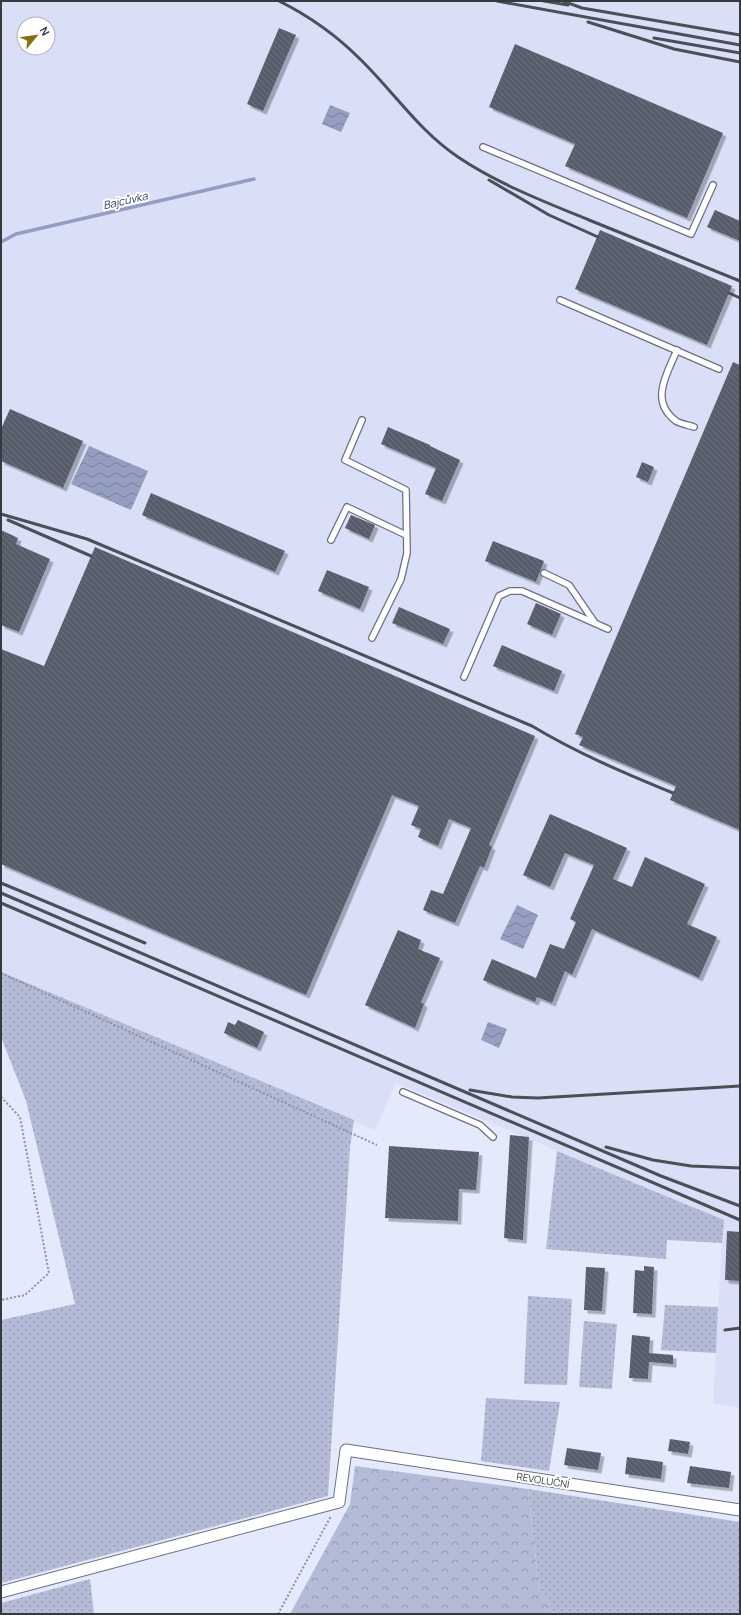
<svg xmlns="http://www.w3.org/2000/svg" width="741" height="1615" font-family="Manrope,sans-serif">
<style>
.built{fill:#d8dff7;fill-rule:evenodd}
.grass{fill:url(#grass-dots)}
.forest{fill:url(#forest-crowns)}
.water{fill:url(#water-waves)}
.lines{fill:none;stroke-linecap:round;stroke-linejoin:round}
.stream{stroke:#949ec0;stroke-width:3.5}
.building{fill:url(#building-back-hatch);filter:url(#shadow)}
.service-casing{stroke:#6c7180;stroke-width:8}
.minor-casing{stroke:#6c7180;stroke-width:13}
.path{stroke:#8f939f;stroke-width:2;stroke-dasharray:2 2;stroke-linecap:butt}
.service{stroke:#fff;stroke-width:5.5}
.minor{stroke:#fff;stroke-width:11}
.rail{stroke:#4d4f58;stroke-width:3}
.labels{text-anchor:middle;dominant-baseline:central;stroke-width:4;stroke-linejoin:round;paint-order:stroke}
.street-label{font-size:10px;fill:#373940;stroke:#fff}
.water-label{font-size:11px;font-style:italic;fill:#333e6c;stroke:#fff}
</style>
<defs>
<pattern id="grass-dots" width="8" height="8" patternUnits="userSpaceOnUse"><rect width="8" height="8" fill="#b3bbd6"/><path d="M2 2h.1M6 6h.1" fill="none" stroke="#9299af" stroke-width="1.8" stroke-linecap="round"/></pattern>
<pattern id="forest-crowns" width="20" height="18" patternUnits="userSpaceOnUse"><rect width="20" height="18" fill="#b3bbd6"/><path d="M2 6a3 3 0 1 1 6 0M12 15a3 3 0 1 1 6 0" fill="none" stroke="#9299af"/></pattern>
<pattern id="water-waves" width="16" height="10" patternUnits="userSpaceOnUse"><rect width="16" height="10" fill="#949ec0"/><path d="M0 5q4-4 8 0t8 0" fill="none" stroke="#7a829d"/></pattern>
<pattern id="building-back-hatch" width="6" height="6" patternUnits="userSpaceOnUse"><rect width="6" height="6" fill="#595d6c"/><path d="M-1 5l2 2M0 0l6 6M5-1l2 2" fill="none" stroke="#6e727e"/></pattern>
<filter id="shadow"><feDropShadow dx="3.5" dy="3.5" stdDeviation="0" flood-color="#0004"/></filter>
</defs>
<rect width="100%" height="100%" fill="#e4eafb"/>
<path class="built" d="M1,1H740V1408L713,1403L723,1220L396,1083L375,1130L1,972ZM24,24H48V48H24Z"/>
<g class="grass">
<polygon points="1,972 354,1120 350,1147 328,1496 1,1583 1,1320 75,1304 26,1101 1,1037"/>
<polygon points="557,1151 724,1220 722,1243 667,1240 666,1259 546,1249"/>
<polygon points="528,1296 572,1299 567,1385 524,1384"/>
<polygon points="665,1305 718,1307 716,1353 661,1350"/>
<polygon points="584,1321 617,1324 612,1389 579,1387"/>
<polygon points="486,1398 560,1402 549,1471 481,1461"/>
<polygon points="528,1489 740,1522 740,1614 555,1614 539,1587"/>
<polygon points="90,1579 94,1614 1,1614 1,1603"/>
</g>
<polygon class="forest" points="355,1466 528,1489 539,1587 555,1614 290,1614 350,1504"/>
<g class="water">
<polygon points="330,105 350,113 341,132 322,124"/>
<polygon points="89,446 148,471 131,510 71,484"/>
<polygon points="517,905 538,915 523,949 500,939"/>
<polygon points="488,1022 507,1029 499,1048 481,1040"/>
</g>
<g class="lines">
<polyline class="stream" points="1,242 16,234 254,179"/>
</g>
<g class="building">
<polygon points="279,28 296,35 263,111 247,104"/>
<polygon points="515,44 723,133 687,218 565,166 575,144 489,107"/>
<polygon points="715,210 740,221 740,241 707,227"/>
<polygon points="600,230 732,286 707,345 575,289"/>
<polygon points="733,362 740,365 740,830 670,800 676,786 579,745 583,737 575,734"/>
<polygon points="10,409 83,441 63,488 1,461 1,429"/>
<polygon points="388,427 430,445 430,446 460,460 442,501 425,494 436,468 381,444"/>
<polygon points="642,462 654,467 648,482 636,477"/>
<polygon points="151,493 285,551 275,572 142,515"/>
<polygon points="351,515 375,525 369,539 345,528"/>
<polygon points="1,530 18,538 16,544 50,559 19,632 1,625"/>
<polygon points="493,541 544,561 536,582 485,561"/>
<polygon points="95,547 535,736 489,845 492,847 484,868 480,866 455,923 423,910 431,890 443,894 471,828 449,819 438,846 418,837 421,829 411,825 419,806 392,795 306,995 1,864 1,649 44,666"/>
<polygon points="327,570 369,587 360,609 318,591"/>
<polygon points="536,603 561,614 552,635 527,624"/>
<polygon points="399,607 450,629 443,644 392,623"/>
<polygon points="502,645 562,671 554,691 493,666"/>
<polygon points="550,814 627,848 613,879 632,887 645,857 705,884 687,924 717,937 699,978 592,929 572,975 565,971 552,1003 537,997 535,1002 483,980 492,959 536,978 550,944 564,949 576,922 570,919 594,865 565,853 550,887 523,875"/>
<polygon points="398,930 421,940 418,949 440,958 421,1002 424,1004 415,1028 365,1005"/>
<polygon points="238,1020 264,1032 257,1048 224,1033 228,1022 235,1025"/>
<polygon points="510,1135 529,1137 523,1240 504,1238"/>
<polygon points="389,1146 479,1152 476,1190 459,1189 458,1221 385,1218"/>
<polygon points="727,1231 740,1232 740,1281 725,1280"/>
<polygon points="644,1266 654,1267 652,1314 633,1313 635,1270 644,1271"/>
<polygon points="586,1267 605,1268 602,1311 584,1310"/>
<polygon points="632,1335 650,1337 649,1353 673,1355 673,1364 649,1362 648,1379 629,1378"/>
<polygon points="670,1439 690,1442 688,1454 668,1451"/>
<polygon points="567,1448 601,1453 598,1470 564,1465"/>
<polygon points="627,1457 663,1462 661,1479 625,1474"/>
<polygon points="690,1466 731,1472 729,1488 687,1483"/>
</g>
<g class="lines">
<defs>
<g id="service">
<polyline points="483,147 691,234 713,185"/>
<polyline points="560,300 719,369"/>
<path d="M677,350C667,374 649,401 676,421C681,424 688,425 694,427"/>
<polyline points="362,420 345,460 406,490 407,553 401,579 372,638"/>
<polyline points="331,540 347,507 406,535"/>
<polyline points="544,573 569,585 595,623"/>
<polyline points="464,677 499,596 510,591 522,591 608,629"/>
<polyline points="403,1092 480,1125 493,1137"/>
</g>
<polyline id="minor" points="1,1592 339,1502 346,1450 740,1510"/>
</defs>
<use href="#service" class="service-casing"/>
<use href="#minor" class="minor-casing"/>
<g class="path">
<polyline points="1,973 377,1145"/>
<polyline points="1,1097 20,1117 49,1273 25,1295 1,1300"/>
<polyline points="278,1614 331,1516"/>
</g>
<use href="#service" class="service"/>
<use href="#minor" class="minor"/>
<g class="rail">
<path d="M279,1C309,16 337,36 360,59C393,91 419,131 458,157C498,184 545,202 589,220C639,240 690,261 740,281"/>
<polyline points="497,1 740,45"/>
<polyline points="544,1 568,5"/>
<polyline points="563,1 582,8 740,35"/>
<polyline points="588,22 674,49 740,62"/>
<polyline points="654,38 740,53"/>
<polyline points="489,180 549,215 598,237"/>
<polyline points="729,293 740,298"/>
<path d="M1,514L87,539L532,726C577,753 624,773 673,793"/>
<polyline points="8,520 91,556"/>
<polyline points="1,883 145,943"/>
<polyline points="1,893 661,1176 740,1206"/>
<polyline points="1,903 740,1220"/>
<polyline points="470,1090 512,1097 538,1098 740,1086"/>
<polyline points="606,1147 653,1160 691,1166 740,1168"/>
<polyline points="725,1330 740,1328"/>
</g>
</g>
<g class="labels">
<g class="street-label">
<text transform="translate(543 1480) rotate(9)">REVOLUČNÍ</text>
</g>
<g class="water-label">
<text transform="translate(125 200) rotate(-13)">Bajcůvka</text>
</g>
</g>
<rect width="741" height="1615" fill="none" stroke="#373940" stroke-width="4"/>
<g transform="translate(36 36) rotate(61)"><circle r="19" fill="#ffffff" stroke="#afb0b3"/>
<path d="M0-3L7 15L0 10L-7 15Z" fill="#876e0d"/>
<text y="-6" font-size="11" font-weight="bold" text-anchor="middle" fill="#373940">N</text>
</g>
</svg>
